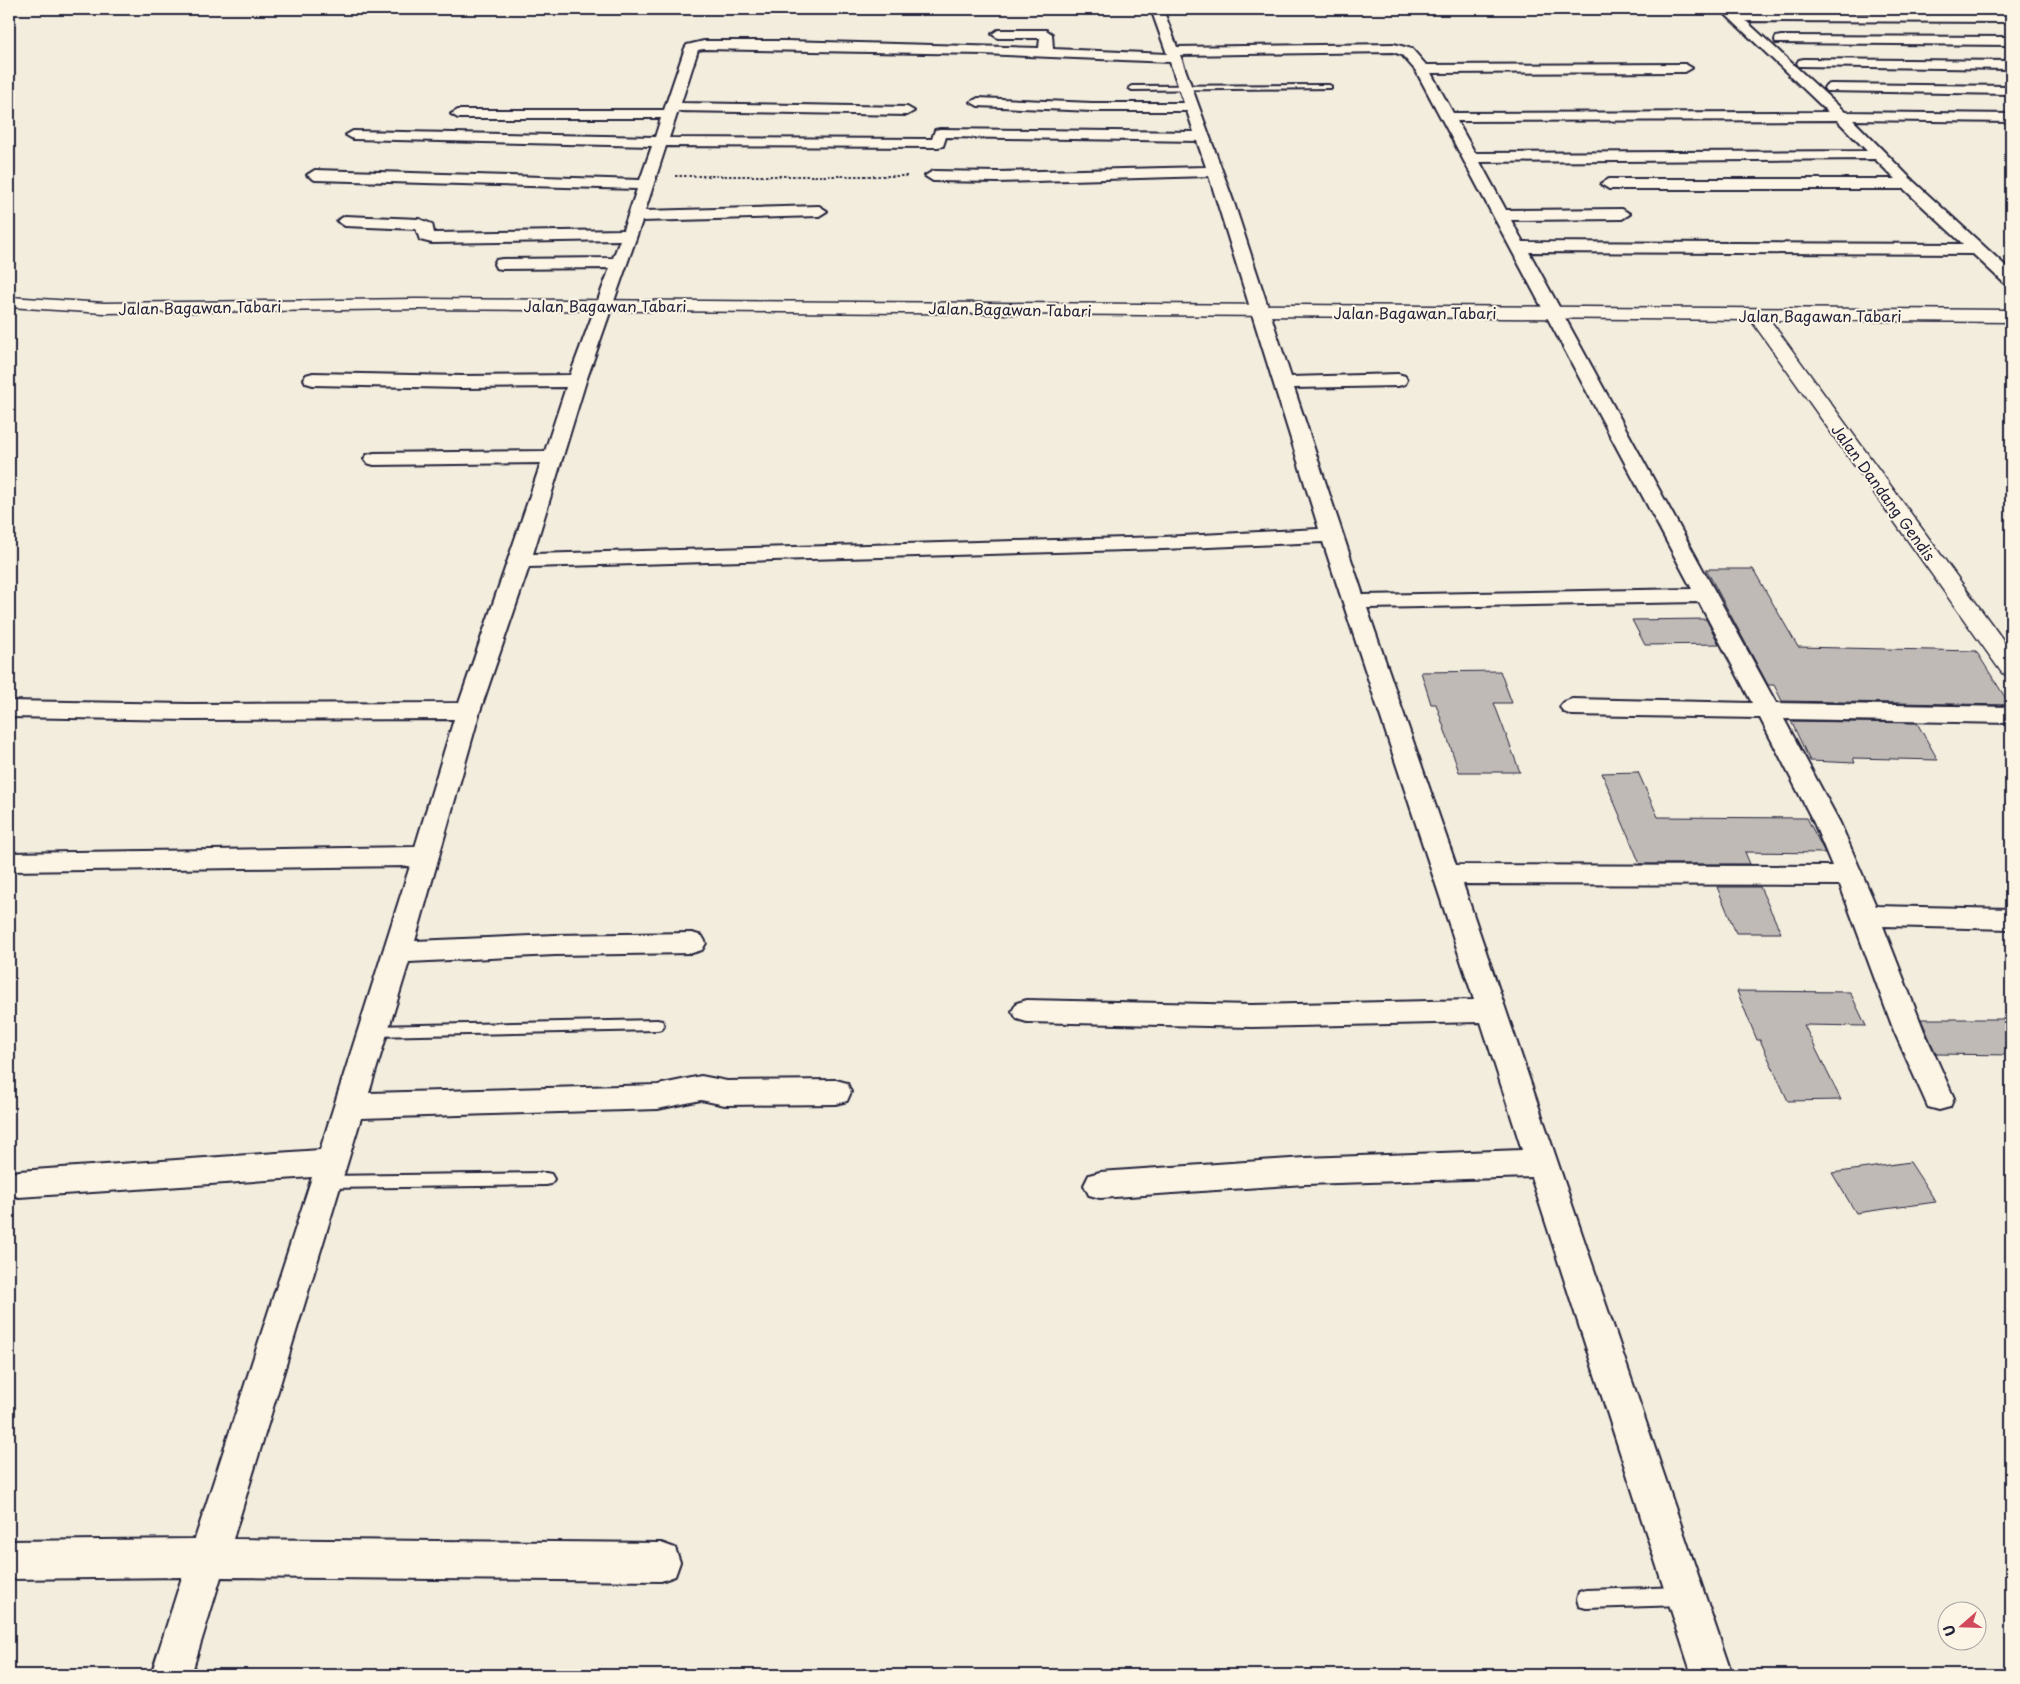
<svg xmlns="http://www.w3.org/2000/svg" width="2020" height="1684" font-family="'Playpen Sans',sans-serif">
<style>
.building{fill:#bfbab6;stroke:#22223b}
.lines{fill:none;stroke-linecap:round;stroke-linejoin:round}
.lane-casing{stroke:#22223b;stroke-width:4}
.street-casing{stroke:#22223b;stroke-width:4}
.secondary-casing{stroke:#22223b;stroke-width:3}
.path{stroke:#22223b;stroke-width:2;stroke-dasharray:2.5 2;stroke-linecap:butt}
.lane{fill:#fcf5e5;fill-rule:evenodd}
.street{fill:#fcf5e5;fill-rule:evenodd}
.secondary{fill:#fcf5e5;fill-rule:evenodd}
.labels{text-anchor:middle;dominant-baseline:central;stroke-width:4;stroke-linejoin:round;paint-order:stroke}
.far-street-label{font-size:15px;fill:#22223b;stroke:#fcf5e5}
</style>
<rect width="100%" height="100%" fill="#f3edde"/>
<filter id="ink" filterUnits="userSpaceOnUse"><feTurbulence type="fractalNoise" baseFrequency=".02" numOctaves="2"/><feDisplacementMap in="SourceGraphic" scale="10" xChannelSelector="R" yChannelSelector="G"/><feConvolveMatrix kernelMatrix="1 2 1 2 8 2 1 2 1" color-interpolation-filters="sRGB"/></filter>
<g filter="url(#ink)">
<g class="building">
<polygon points="1706,569 1753,569 1798,647 1976,651 2010,705 1782,701 1774,685 1768,685"/>
<polygon points="1706,619 1719,644 1645,645 1632,620"/>
<polygon points="1500,671 1512,703 1494,703 1520,772 1459,772 1436,704 1431,704 1421,672"/>
<polygon points="1791,721 1917,723 1938,760 1853,758 1855,763 1810,761"/>
<polygon points="1638,772 1658,817 1807,818 1825,853 1745,852 1750,864 1640,864 1602,773"/>
<polygon points="1717,887 1760,887 1781,933 1736,933"/>
<polygon points="1737,991 1850,992 1866,1026 1804,1025 1841,1100 1788,1101 1760,1040 1757,1040"/>
<polygon points="1921,1019 2011,1019 2011,1055 1936,1054"/>
<polygon points="1910,1162 1936,1202 1856,1213 1832,1173"/>
</g>
<g class="lines">
<defs>
<g id="lane">
<polygon points="1329,85 1331,86 1331,88 1132,90 1129,88 1132,86"/>
<polygon points="657,1020 662,1021 664,1025 662,1029 657,1030 373,1036 368,1035 366,1031 368,1027 373,1026"/>
<polygon points="546,1173 551,1174 554,1179 551,1184 546,1185 326,1188 321,1187 318,1182 321,1177 326,1176"/>
<polygon points="1683,1587 1690,1589 1692,1596 1690,1603 1683,1605 1586,1608 1579,1606 1577,1599 1579,1592 1586,1590"/>
</g>
<g id="street">
<path d="M1151,9H1163L1177,47L1394,44L1412,49L1426,65L1685,64L1692,68L1685,72L1431,73L1453,113L1828,112L1720,9H1733L1738,13L2011,14V22L1746,21L1845,112L2011,114V122L1853,120L1913,181L2011,271V285L2005,284L1973,254L1529,252L1776,703L2011,707V723L1784,719L1840,823L1876,906L2011,909V929L1883,926L1924,1031L1954,1098L1950,1107L1939,1110L1928,1107L1924,1098L1894,1031L1840,885L1463,884L1732,1675H1692L1531,1177L1305,1184L1100,1198L1089,1195L1084,1185L1089,1175L1100,1172L1305,1158L1522,1150L1481,1022L1252,1027L1027,1022L1017,1019L1012,1011L1017,1003L1027,1000L1252,1005L1474,1000L1323,542L1163,549L529,567L480,711L415,941L555,935L692,933L702,936L706,943L702,950L692,953L555,955L409,962L369,1093L658,1085L701,1076L727,1081L836,1080L847,1083L851,1092L847,1101L836,1104L725,1105L701,1100L658,1109L361,1118L233,1539L661,1543L675,1548L680,1562L675,1576L661,1581L221,1577L191,1675H151L182,1577L9,1579V1541L195,1539L312,1177L19,1197L9,1194V1174L19,1171L320,1150L410,866L9,871V853L415,847L454,719L188,720L9,717V701L188,704L459,703L541,463L374,465L367,463L364,459L367,455L374,453L545,451L566,387L462,388L313,385L306,383L304,379L306,375L313,373L462,376L570,375L610,268L502,269L496,268L494,264L496,260L502,259L613,258L620,240L432,243L420,240L416,229L345,226L337,221L345,216L419,219L432,224L434,233L623,230L637,189L315,180L307,175L315,170L640,180L652,146L353,139L346,135L353,131L655,137L661,118H458L451,114L458,110H664L685,48L687,45L704,41H786L1039,48L1040,38H998L992,34L998,30H1046L1052,34L1053,49L1167,54ZM704,49L982,54L1170,62L1184,103H1092L978,98L971,102L978,106L1092,111H1187L1194,132L940,129L935,130L932,139L669,138L678,111L907,115L914,111L907,107L681,103L698,50ZM1393,52L1402,55L1416,71L1692,589L1363,595L1294,388L1398,386L1405,384L1407,380L1405,376L1398,374L1291,377L1235,206L1180,55ZM1837,120L1867,151L1475,153L1457,121ZM946,137L1197,141L1206,167L998,172L933,171L925,176L933,181L998,182L1209,176L1319,529L1163,537L533,554L586,381L642,221L819,216L827,211L819,206L645,211L666,146L938,147L943,146ZM1875,159L1895,179H1609L1601,184L1609,189H1904L1963,244L1523,242L1511,220L1622,219L1630,214L1622,209L1506,210L1480,162ZM1699,602L1752,703L1572,699L1564,702L1560,707L1564,712L1572,715L1760,718L1814,823L1832,866L1456,865L1367,608Z"/>
<polygon points="1781,36 2011,37 2011,45 1776,43 1775,40 1776,37"/>
<polygon points="1804,59 2011,61 2011,69 1799,66 1797,63 1799,60"/>
<polygon points="1831,84 2011,86 2011,94 1826,91 1824,88 1826,85"/>
</g>
<polygon id="secondary" points="9,297 104,303 416,299 2011,310 2011,322 1770,320 2011,651 2011,676 2002,673 1751,320 416,309 104,313 9,307"/>
</defs>
<use href="#lane" class="lane-casing"/>
<use href="#street" class="street-casing"/>
<use href="#secondary" class="secondary-casing"/>
<polyline class="path" points="675,176 909,176"/>
<use href="#lane" class="lane"/>
<use href="#street" class="street"/>
<use href="#secondary" class="secondary"/>
</g>
</g>
<g class="labels">
<g class="far-street-label">
<text x="605" y="305">Jalan Bagawan Tabari</text>
<text transform="translate(200 307) rotate(-1)">Jalan Bagawan Tabari</text>
<text transform="translate(1010 309) rotate(1)">Jalan Bagawan Tabari</text>
<text x="1415" y="312">Jalan Bagawan Tabari</text>
<text x="1820" y="315">Jalan Bagawan Tabari</text>
<text transform="translate(1884 492) rotate(54)">Jalan Dandang Gendis</text>
</g>
</g>
<rect width="2020" height="1684" fill="none" stroke="#fcf5e5" stroke-width="30"/>
<rect x="15" y="15" width="1990" height="1654" fill="none" stroke="#22223b" stroke-width="2" filter="url(#ink)"/>
<g transform="translate(1962 1626) rotate(250)"><circle r="24" fill="#fcf5e5" stroke="#a5a1a1"/>
<path d="M0-4L9 19L0 12L-9 19Z" fill="#d1495b"/>
<text y="-8" font-size="14" font-weight="bold" text-anchor="middle" fill="#22223b">U</text>
</g>
</svg>
